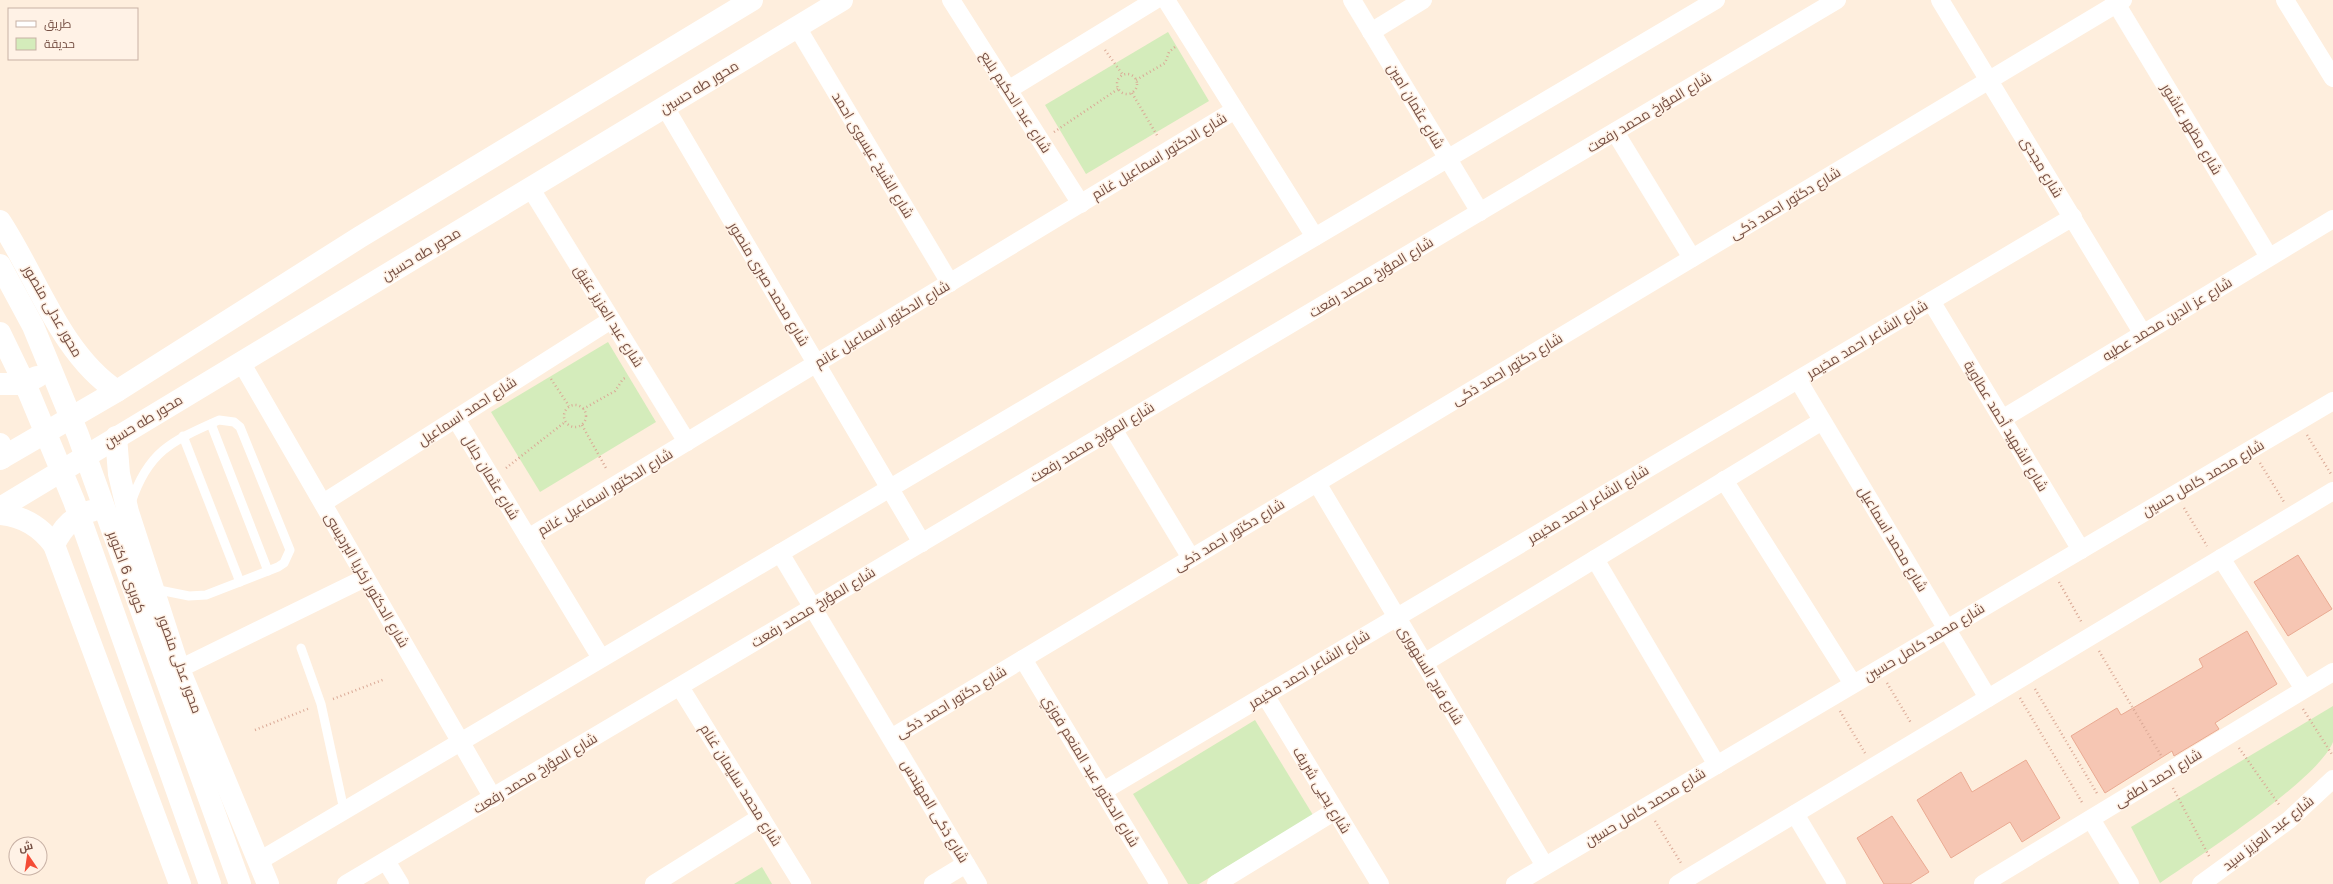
<svg xmlns="http://www.w3.org/2000/svg" width="2333" height="884" font-family="Poppins,Cairo,sans-serif">
<style>
.green{fill:#d4ecbb}
.building{fill:#f6c6b3;stroke:#eaaa92}
.lines{fill:none;stroke-linecap:round;stroke-linejoin:round}
.path{stroke:#daa996;stroke-width:2.5;stroke-dasharray:1 3;stroke-linecap:butt}
.service{stroke:#fff;stroke-width:9}
.minor{stroke:#fff;stroke-width:18}
.tertiary{stroke:#fff;stroke-width:22}
.secondary{stroke:#fff;stroke-width:22}
.labels{text-anchor:middle;dominant-baseline:central;stroke-width:3;stroke-linejoin:round;paint-order:stroke}
.street-label{font-size:14px;fill:#765044;stroke:#fff2e6}
</style>
<rect width="100%" height="100%" fill="#feeedd"/>
<g class="green">
<polygon points="1168,32 1209,101 1086,174 1045,105"/>
<polygon points="608,342 656,422 540,492 491,412"/>
<path d="M2333,706C2333,716 2333,733 2333,742C2317,781 2198,857 2160,883L2131,827Z"/>
<polygon points="1255,720 1313,815 1199,884 1188,884 1133,794"/>
<polygon points="762,867 772,884 734,884"/>
</g>
<g class="building">
<polygon points="2298,555 2332,609 2288,636 2254,582"/>
<polygon points="2247,631 2277,684 2215,723 2219,729 2174,756 2172,751 2105,793 2071,736 2117,708 2121,715 2203,667 2199,659"/>
<polygon points="2026,760 2060,818 2022,842 2010,822 1951,858 1917,800 1961,772 1972,792"/>
<polygon points="1892,816 1929,872 1910,884 1884,884 1857,838"/>
</g>
<g class="lines">
<g class="path">
<polyline points="1105,50 1123,75"/>
<circle cx="1127" cy="84" r="10"/>
<polyline points="1136,80 1165,63 1169,52 1175,47"/>
<polyline points="1132,93 1158,137"/>
<polyline points="1054,132 1118,89"/>
<polyline points="551,379 569,406"/>
<circle cx="575" cy="416" r="11"/>
<polyline points="583,409 615,391 623,379 627,377"/>
<polyline points="582,425 607,470"/>
<polyline points="2307,435 2331,474"/>
<polyline points="2260,463 2284,502"/>
<polyline points="506,468 565,422"/>
<polyline points="2184,508 2207,546"/>
<polyline points="2059,582 2082,623"/>
<polyline points="2099,651 2162,757"/>
<polyline points="1887,683 1911,723"/>
<polyline points="2035,689 2098,795"/>
<polyline points="2020,698 2083,804"/>
<polyline points="333,699 385,679"/>
<polyline points="2303,709 2333,756"/>
<polyline points="1840,711 1865,753"/>
<polyline points="255,730 310,708"/>
<polyline points="2239,748 2280,806"/>
<polyline points="2173,788 2210,858"/>
<polyline points="1655,821 1681,863"/>
</g>
<g class="service">
<polyline points="211,424 268,571"/>
<polyline points="183,436 240,582"/>
<path d="M131,503C148,451 172,441 219,420L234,422L240,427L290,550L284,563L278,567L206,595L189,596L154,589"/>
<polyline points="301,648 321,704 344,810"/>
</g>
<g class="minor">
<polyline points="951,0 1081,204"/>
<polyline points="1166,0 1315,237"/>
<polyline points="1352,0 1480,212"/>
<polyline points="1940,0 2143,334"/>
<polyline points="2114,0 2269,257"/>
<polyline points="2285,0 2333,78"/>
<polyline points="797,27 950,283"/>
<polyline points="1371,32 1423,0"/>
<polyline points="1008,90 1155,0"/>
<polyline points="665,107 922,543"/>
<polyline points="1615,132 1692,258"/>
<polyline points="531,189 687,442"/>
<polyline points="1931,301 2081,550"/>
<polyline points="241,362 493,798"/>
<polyline points="1798,380 1988,698"/>
<polyline points="456,419 601,658"/>
<polyline points="2002,419 2333,219"/>
<polyline points="1113,429 1191,558"/>
<polyline points="1724,480 1853,684"/>
<polyline points="1317,483 1545,866"/>
<polyline points="323,503 611,320"/>
<polyline points="528,538 1235,110"/>
<polyline points="780,553 978,884"/>
<polyline points="2221,558 2304,689"/>
<polyline points="1595,559 1717,765"/>
<polyline points="1023,659 1159,884"/>
<polyline points="1424,663 1822,421"/>
<polyline points="179,669 365,578"/>
<polyline points="680,687 802,884"/>
<polyline points="1265,695 1380,884"/>
<polyline points="891,738 2123,0"/>
<polyline points="1103,791 2073,217"/>
<polyline points="1795,814 1837,884"/>
<polyline points="2091,819 2130,884"/>
<polyline points="259,861 1716,0"/>
<polyline points="386,861 400,884"/>
<polyline points="346,884 1837,0"/>
<polyline points="654,884 761,817"/>
<polyline points="933,884 966,864"/>
<polyline points="1216,884 1335,811"/>
<polyline points="1515,884 2333,401"/>
<polyline points="1678,884 2333,491"/>
<polyline points="1983,884 2333,672"/>
<polyline points="2201,884 2289,820 2333,779"/>
</g>
<g class="tertiary">
<polyline points="0,459 117,391 360,237 752,0"/>
<polyline points="0,508 842,0"/>
</g>
<g class="secondary">
<path d="M0,221C37,277 60,353 117,391"/>
<polyline points="0,265 33,326 78,435 240,884"/>
<polyline points="0,333 29,393 74,501 210,884"/>
<polyline points="0,384 19,384 37,377"/>
<polyline points="116,437 119,474 128,512 179,669 268,884"/>
<polyline points="0,444 2,458"/>
<path d="M0,514C23,516 40,526 54,545L180,884"/>
<path d="M54,545C62,528 73,516 91,511"/>
</g>
</g>
<g class="labels">
<g class="street-label">
<text transform="translate(699 87) rotate(-31)">محور طه حسين</text>
<text transform="translate(1016 102) rotate(57)">شارع عبد الحكيم بلبع</text>
<text transform="translate(1416 106) rotate(59)">شارع عثمان امين</text>
<text transform="translate(1649 112) rotate(-31)">شارع المؤرخ محمد رفعت</text>
<text transform="translate(2192 129) rotate(59)">شارع مظهر عاشور</text>
<text transform="translate(873 155) rotate(59)">شارع الشيخ عيسوى احمد</text>
<text transform="translate(1159 156) rotate(-31)">شارع الدكتور اسماعيل غانم</text>
<text transform="translate(2042 167) rotate(59)">شارع مجدى</text>
<text transform="translate(1785 203) rotate(-31)">شارع دكتور احمد ذكى</text>
<text transform="translate(421 254) rotate(-31)">محور طه حسين</text>
<text transform="translate(1371 277) rotate(-31)">شارع المؤرخ محمد رفعت</text>
<text transform="translate(769 284) rotate(59)">شارع محمد صبرى منصور</text>
<text transform="translate(53 311) rotate(60)">محور عدلى منصور</text>
<text transform="translate(609 316) rotate(58)">شارع عبد العزيز عتيق</text>
<text transform="translate(2167 319) rotate(-31)">شارع عز الدين محمد عطيه</text>
<text transform="translate(882 324) rotate(-31)">شارع الدكتور اسماعيل غانم</text>
<text transform="translate(1867 339) rotate(-31)">شارع الشاعر احمد مخيمر</text>
<text transform="translate(1507 369) rotate(-31)">شارع دكتور احمد ذكى</text>
<text transform="translate(467 411) rotate(-33)">شارع احمد اسماعيل</text>
<text transform="translate(143 421) rotate(-31)">محور طه حسين</text>
<text transform="translate(2006 426) rotate(59)">شارع الشهيد أحمد عطاوية</text>
<text transform="translate(1092 442) rotate(-31)">شارع المؤرخ محمد رفعت</text>
<text transform="translate(491 477) rotate(59)">شارع عثمان جلال</text>
<text transform="translate(2203 478) rotate(-30)">شارع محمد كامل حسين</text>
<text transform="translate(605 492) rotate(-31)">شارع الدكتور اسماعيل غانم</text>
<text transform="translate(1588 504) rotate(-31)">شارع الشاعر احمد مخيمر</text>
<text transform="translate(1229 535) rotate(-31)">شارع دكتور احمد ذكى</text>
<text transform="translate(1893 539) rotate(59)">شارع محمد اسماعيل</text>
<text transform="translate(127 572) rotate(70)">كوبرى 6 اكتوبر</text>
<text transform="translate(367 580) rotate(60)">شارع الدكتور زكريا البرديسى</text>
<text transform="translate(813 607) rotate(-31)">شارع المؤرخ محمد رفعت</text>
<text transform="translate(1924 642) rotate(-31)">شارع محمد كامل حسين</text>
<text transform="translate(180 664) rotate(70)">محور عدلى منصور</text>
<text transform="translate(1309 669) rotate(-31)">شارع الشاعر احمد مخيمر</text>
<text transform="translate(1431 675) rotate(59)">شارع فرج السنهورى</text>
<text transform="translate(951 702) rotate(-31)">شارع دكتور احمد ذكى</text>
<text transform="translate(1091 771) rotate(59)">شارع الدكتور عبد المنعم فوزي</text>
<text transform="translate(535 773) rotate(-31)">شارع المؤرخ محمد رفعت</text>
<text transform="translate(2158 778) rotate(-31)">شارع احمد لطفى</text>
<text transform="translate(741 785) rotate(58)">شارع محمد سليمان غنام</text>
<text transform="translate(1322 790) rotate(59)">شارع يحيى شريف</text>
<text transform="translate(1645 807) rotate(-31)">شارع محمد كامل حسين</text>
<text transform="translate(935 811) rotate(59)">شارع ذكى المهندس</text>
<text transform="translate(2268 833) rotate(-38)">شارع عبد العزيز سيد</text>
</g>
</g>
<rect x="8" y="8" width="130" height="52" fill="#fff2e6" stroke="#c8b1a5"/>
<rect x="16" y="21" width="20" height="6" fill="#ffffff" stroke="#c8b1a5"/>
<text x="44" y="28" font-size="12" fill="#765044">طريق</text>
<rect x="16" y="38" width="20" height="12" fill="#d4ecbb" stroke="#c8b1a5"/>
<text x="44" y="48" font-size="12" fill="#765044">حديقة</text>
<g transform="translate(28 856) rotate(347)"><circle r="19" fill="#fff2e6" stroke="#c8b1a5"/>
<path d="M0-3L7 15L0 10L-7 15Z" fill="#f44c36"/>
<text y="-6" font-size="11" font-weight="bold" text-anchor="middle" fill="#765044">ش</text>
</g>
</svg>
